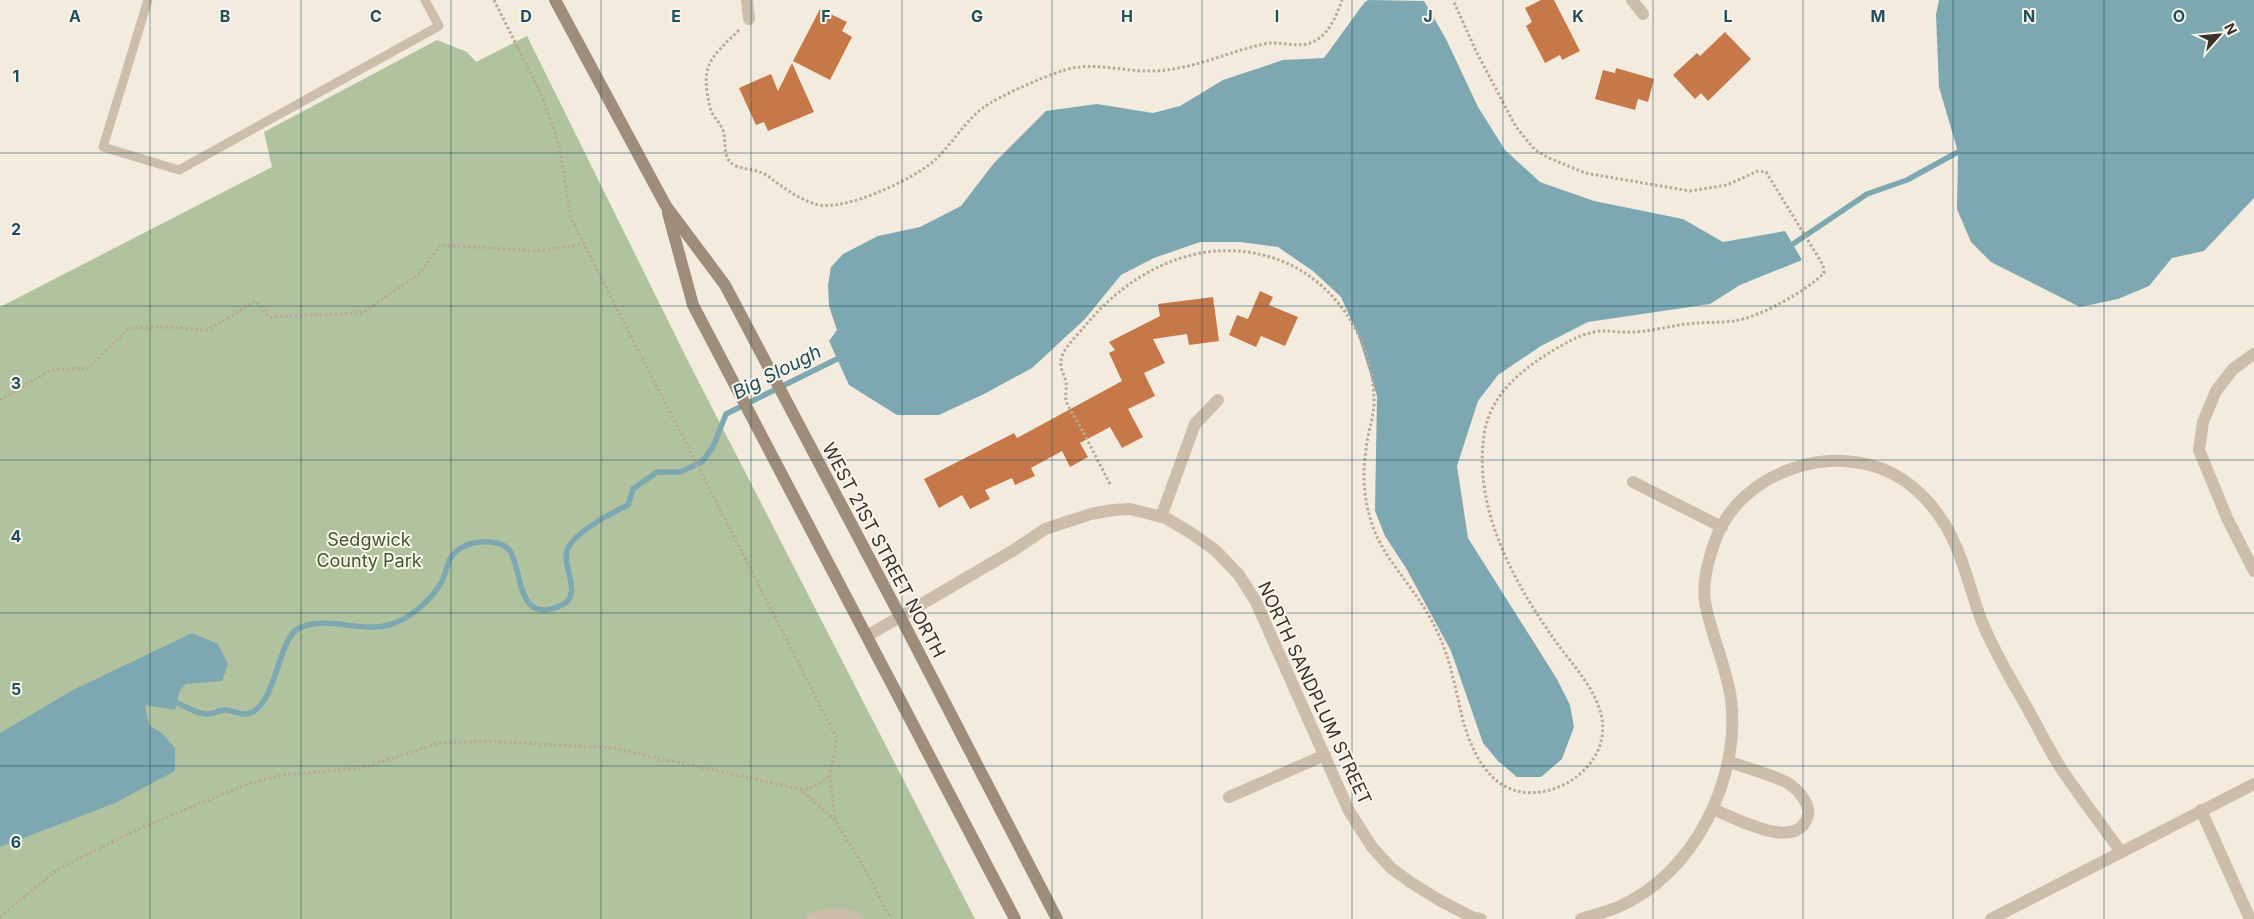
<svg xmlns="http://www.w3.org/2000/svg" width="2254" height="919" font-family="Inter,sans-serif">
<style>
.green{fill:#b1c39e}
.water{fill:#7da8b1}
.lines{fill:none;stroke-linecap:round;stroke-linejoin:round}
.stream{stroke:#7da8b1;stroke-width:5.5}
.building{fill:#c77848}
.path{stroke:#b8a894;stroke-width:3;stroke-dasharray:2.5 2.5;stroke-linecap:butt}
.lane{stroke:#ccbeaa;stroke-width:9}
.street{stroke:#ccbeaa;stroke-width:12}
.secondary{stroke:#9f8d7b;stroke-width:12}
.grid{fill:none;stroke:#1e4f5b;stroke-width:1;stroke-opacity:0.55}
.labels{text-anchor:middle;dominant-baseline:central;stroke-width:4;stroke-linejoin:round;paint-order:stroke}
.park-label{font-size:18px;fill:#42582d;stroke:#faf5eb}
.street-label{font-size:18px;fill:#393029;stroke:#faf5eb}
.water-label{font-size:19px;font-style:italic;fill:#1e4f5b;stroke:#faf5eb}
.grid-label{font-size:16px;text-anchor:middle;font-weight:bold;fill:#1e4f5b;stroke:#faf5eb;stroke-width:4;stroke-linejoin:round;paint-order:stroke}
</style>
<rect width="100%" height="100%" fill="#f3ecde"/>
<polygon class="green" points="527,36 688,361 975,919 0,919 0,307 272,167 264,132 437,40 467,52 476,62"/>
<g class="water">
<polygon points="1368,0 1424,1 1446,39 1478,107 1505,150 1540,182 1594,201 1683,219 1723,242 1785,231 1802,260 1740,285 1710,304 1588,322 1541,346 1498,375 1478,401 1457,466 1468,538 1557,679 1570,705 1574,727 1562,759 1541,777 1517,777 1498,761 1483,743 1451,651 1406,568 1385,536 1375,511 1377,396 1358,335 1341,297 1313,271 1278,247 1240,242 1200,242 1154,258 1121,275 1085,319 1032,368 984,394 939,415 897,415 849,385 829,341 837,330 829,306 828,285 831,267 843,254 878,236 920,227 961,206 994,163 1046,111 1097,104 1153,113 1180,106 1223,80 1283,60 1324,58 1364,3"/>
<polygon points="1939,0 2254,0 2254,198 2204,251 2172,258 2149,286 2118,299 2080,307 1991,262 1971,242 1957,209 1958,152 1939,87 1936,15"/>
<polygon points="192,633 218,644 228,664 222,681 186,684 180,690 175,710 145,705 149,725 163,734 175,748 175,771 115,803 0,847 0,733 73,690"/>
</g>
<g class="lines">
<g class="stream">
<polyline points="1793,244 1867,194 1907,180 1958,152"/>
<path d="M177,703C185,706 199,715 208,714C215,714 220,709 227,710C233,711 239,714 245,714C276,713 277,638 299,628C327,615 360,633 389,625C410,619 430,601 441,583C448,570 446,557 461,548C468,543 482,541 490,542C498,543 505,544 510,551C523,571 516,627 562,605C585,593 558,564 569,546C580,529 610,514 628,505L633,489L657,472H680L702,462L713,447L726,414L837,359"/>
</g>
</g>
<g class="building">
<polygon points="1541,0 1554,0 1580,51 1562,60 1560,55 1545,63 1526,26 1532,22 1525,8"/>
<polygon points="820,9 847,22 842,31 852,37 830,80 793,61"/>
<polygon points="1725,32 1751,59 1708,101 1701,93 1695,99 1673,75 1697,53 1700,56"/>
<polygon points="792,63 814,112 768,131 764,122 756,125 739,88 771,74 778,91"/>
<polygon points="1616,68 1654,79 1648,102 1638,99 1635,110 1595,99 1603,70 1615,73"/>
<polygon points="1260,291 1273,297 1269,305 1298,317 1285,346 1261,336 1256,347 1229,335 1237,315 1248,319"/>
<polygon points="1213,297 1219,341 1189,345 1187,334 1153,339 1165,363 1144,373 1155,396 1128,409 1143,437 1122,448 1110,427 1080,443 1088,457 1070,467 1062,451 1031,468 1035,476 1015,485 1012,478 985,490 990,499 970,509 962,495 939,508 924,479 1014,433 1017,438 1122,381 1109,353 1115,350 1109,342 1160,316 1158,304"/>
</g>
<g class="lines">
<g class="path">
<polyline points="494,0 541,94 559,144 571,219 837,738 830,774 835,819"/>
<path d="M739,30C710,59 700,64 710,107C712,116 718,120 722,128C728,140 720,159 736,166C747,170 757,169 768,176C782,187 797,198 815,204C843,213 914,179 935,160C953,143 965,121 984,107C999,96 1055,71 1073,68C1101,63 1126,72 1153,71C1192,70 1227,52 1264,44C1283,40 1301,51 1318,39C1331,30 1337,14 1342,0"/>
<polyline points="0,400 51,370 88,368 129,328 167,327 208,330 255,301 269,317 362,313 419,274 440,245 538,251 584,244"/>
<path d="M1110,484C1100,465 1090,445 1080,426C1076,419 1069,409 1066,401C1065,396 1067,387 1066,382C1065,376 1061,371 1061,365C1059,351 1077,336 1085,326C1133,267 1209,231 1284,262C1339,285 1375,345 1374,404C1373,420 1367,435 1366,450C1362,476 1364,500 1372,524C1381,553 1405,578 1421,603C1445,639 1451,667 1460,708C1469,749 1490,799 1540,792C1577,787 1611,753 1601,714C1594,687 1572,664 1556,642C1515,584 1473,510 1484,435C1490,395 1520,371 1552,351C1566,343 1579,335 1594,332C1608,329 1618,333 1631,332C1650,332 1668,326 1687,324C1702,322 1718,323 1734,321C1760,317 1805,292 1824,273L1823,265L1766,172L1758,171L1727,185L1690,191L1585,173L1549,158L1535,150L1516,127L1476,51L1453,0"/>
<path d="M800,789C813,788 822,785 830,774"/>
<polyline points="0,917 58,869 143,827 245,785 283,775 362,768 439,743 484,741 613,748 800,789 835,820 864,867 891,919"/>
</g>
<polyline class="lane" points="148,0 103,147 179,170 439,26 425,0"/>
<g class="street">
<polyline points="747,0 749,19"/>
<polyline points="1632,0 1643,14"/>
<polyline points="2254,354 2233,369 2216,391 2203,422 2199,450 2227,518 2254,571"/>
<polyline points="1633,482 1722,527"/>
<polyline points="1161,517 1195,424 1218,400"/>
<polyline points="867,636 1014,550 1045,529 1091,514 1113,510 1130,509 1166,518 1191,533 1215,550 1239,575 1256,602 1349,811 1372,847 1391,868 1410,882 1439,900 1472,917 1481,919"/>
<polyline points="1229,797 1325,755"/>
<path d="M1713,809C1733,817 1799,854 1808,815C1810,805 1800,792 1792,786C1782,777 1742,767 1728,761"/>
<polyline points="2201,810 2250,919"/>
<path d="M812,919C825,913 843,912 856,919"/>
<path d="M1581,919C1593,915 1606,912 1618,907C1694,875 1741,778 1731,699C1726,665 1711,635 1705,602C1702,584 1709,558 1715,541C1740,470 1839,438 1902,479C1920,491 1936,509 1947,528C1964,558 1970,591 1982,622C1993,648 2007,673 2021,697C2035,721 2047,747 2062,770C2081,798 2101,824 2121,852"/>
<polyline points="1991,919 2254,784"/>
</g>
<g class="secondary">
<polyline points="555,0 666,206 725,285 900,616 1057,919"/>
<polyline points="668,213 693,305 1015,919"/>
</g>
</g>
<path class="grid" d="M150,0V919M301,0V919M451,0V919M601,0V919M751,0V919M902,0V919M1052,0V919M1202,0V919M1352,0V919M1503,0V919M1653,0V919M1803,0V919M1953,0V919M2104,0V919M0,153H2254M0,306H2254M0,460H2254M0,613H2254M0,766H2254"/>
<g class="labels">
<g class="park-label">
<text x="369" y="539">Sedgwick<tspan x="369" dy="21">County Park</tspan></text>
</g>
<g class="street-label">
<text transform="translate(884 550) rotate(62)">WEST 21ST STREET NORTH</text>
<text transform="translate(1315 693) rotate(65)">NORTH SANDPLUM STREET</text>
</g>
<g class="water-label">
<text transform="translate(777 372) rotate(-27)">Big Slough</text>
</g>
</g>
<g class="grid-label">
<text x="75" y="22">A</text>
<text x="225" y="22">B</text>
<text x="376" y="22">C</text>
<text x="526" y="22">D</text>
<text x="676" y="22">E</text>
<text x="826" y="22">F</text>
<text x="977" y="22">G</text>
<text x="1127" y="22">H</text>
<text x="1277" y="22">I</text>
<text x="1428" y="22">J</text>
<text x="1578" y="22">K</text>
<text x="1728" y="22">L</text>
<text x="1878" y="22">M</text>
<text x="2029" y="22">N</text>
<text x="2179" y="22">O</text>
<text x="16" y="82">1</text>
<text x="16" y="235">2</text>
<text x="16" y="389">3</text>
<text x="16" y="542">4</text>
<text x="16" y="695">5</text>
<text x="16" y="848">6</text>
</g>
<g transform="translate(2219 35) rotate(63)" stroke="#faf5eb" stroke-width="4" paint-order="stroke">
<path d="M0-4L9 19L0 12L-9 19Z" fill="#393029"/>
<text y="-8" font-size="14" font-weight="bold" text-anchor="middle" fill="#393029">N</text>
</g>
</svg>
